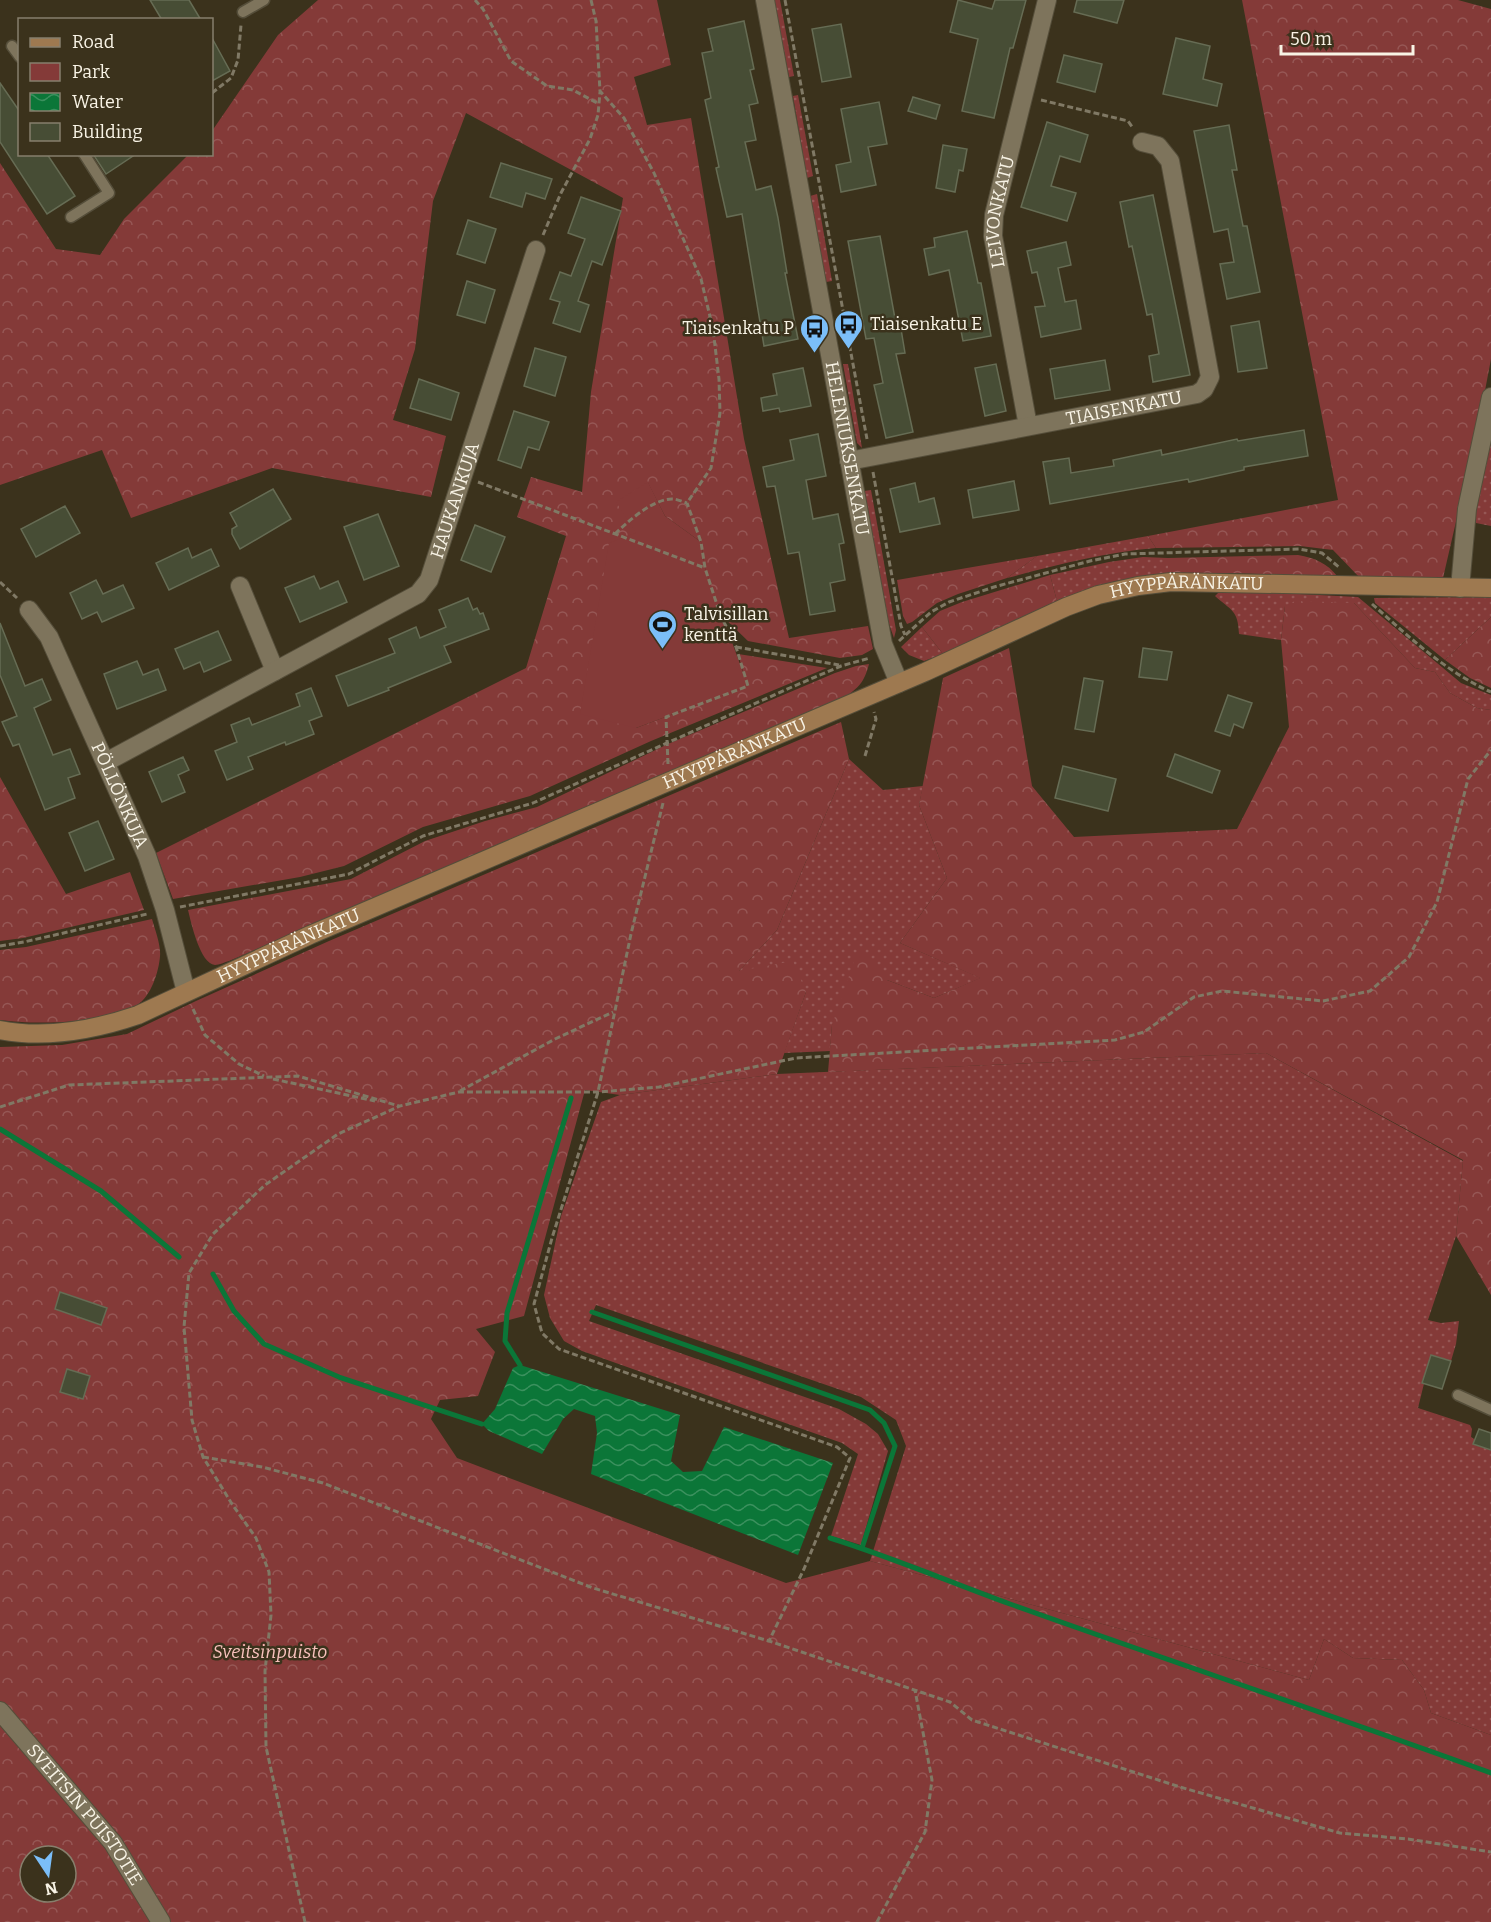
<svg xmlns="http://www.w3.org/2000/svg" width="1491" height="1922" font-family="Bitter,serif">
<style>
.grass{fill:url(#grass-dots)}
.forest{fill:url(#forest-crowns);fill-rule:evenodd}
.park{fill:#843a38}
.water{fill:url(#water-waves)}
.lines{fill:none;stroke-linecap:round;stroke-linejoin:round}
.stream{stroke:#0b7638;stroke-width:5}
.building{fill:#474d35;stroke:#666c54;stroke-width:1.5}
.lane-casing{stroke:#554e3a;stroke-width:13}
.street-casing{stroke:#554e3a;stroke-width:20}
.secondary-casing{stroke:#554e3a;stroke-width:20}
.path{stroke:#807965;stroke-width:3;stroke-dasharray:6 3;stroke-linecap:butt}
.lane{stroke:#7e745c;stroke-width:10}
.street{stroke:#7e745c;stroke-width:18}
.secondary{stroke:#9e7950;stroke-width:18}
.labels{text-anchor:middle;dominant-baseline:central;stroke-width:5;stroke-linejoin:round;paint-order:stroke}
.street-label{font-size:18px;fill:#f8f3e5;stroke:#3b321c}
.poi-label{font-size:18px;fill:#f8f3e5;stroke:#3b321c;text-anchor:start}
.park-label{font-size:18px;font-style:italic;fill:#f9c2bd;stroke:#3b321c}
</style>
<defs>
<pattern id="grass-dots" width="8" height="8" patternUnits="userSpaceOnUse" patternTransform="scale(1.5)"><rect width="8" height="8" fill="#843a38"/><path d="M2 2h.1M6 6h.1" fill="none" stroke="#965755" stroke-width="1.8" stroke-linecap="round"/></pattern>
<pattern id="forest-crowns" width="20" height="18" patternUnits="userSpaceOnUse" patternTransform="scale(1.5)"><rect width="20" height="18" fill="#843a38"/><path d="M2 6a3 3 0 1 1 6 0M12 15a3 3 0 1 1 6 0" fill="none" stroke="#965755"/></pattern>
<pattern id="water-waves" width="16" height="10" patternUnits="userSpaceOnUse" patternTransform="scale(1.5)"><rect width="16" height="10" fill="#0b7638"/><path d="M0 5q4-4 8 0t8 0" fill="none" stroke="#3b915e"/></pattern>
</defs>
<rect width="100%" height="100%" fill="#3b321c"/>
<g class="grass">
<polygon points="774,0 780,0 794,76 789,77"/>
<polygon points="798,95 813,176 807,178 793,96"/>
<polygon points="817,194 832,281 826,282 810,196"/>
<polygon points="843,364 848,364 862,448 857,443"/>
<polygon points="1491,425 1491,526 1476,523 1472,509"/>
<polygon points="871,490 896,630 894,638 888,621 864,491"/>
<path d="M1148,536L1156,548C1105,552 1057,565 1007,578L1037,556Z"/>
<polygon points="1143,557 1168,558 1168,574 1115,581 1057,601 1050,575 1109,562"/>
<path d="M1221,590L1358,597L1461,683L1491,695V710L1477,708L1450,693L1435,672L1415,668L1354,603L1285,606L1281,640L1239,634C1238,610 1232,611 1215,596Z"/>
<polygon points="1491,597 1491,617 1445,660 1375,603 1374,598"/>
<polygon points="922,627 943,654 924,661 909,655 901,647"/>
<polygon points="849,759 883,790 923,786 919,805 947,878 900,943 981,978 934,998 887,980 832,1025 830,1051 784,1053 806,992 738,972 777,930"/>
<polygon points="1266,1053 1463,1161 1456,1236 1428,1320 1441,1323 1459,1321 1456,1344 1451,1361 1431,1355 1418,1408 1470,1425 1472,1429 1471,1437 1491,1450 1491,1735 1431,1713 1424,1690 1402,1660 1353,1658 1324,1639 1309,1680 870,1561 906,1446 896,1420 861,1397 596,1305 589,1321 839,1409 866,1424 878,1434 888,1451 861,1545 831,1536 858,1454 842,1443 582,1351 564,1341 550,1318 544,1295 561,1216 601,1102 620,1095 777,1074"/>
</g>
<g class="forest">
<polygon points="318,0 657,0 671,65 634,77 647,125 691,118 744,439 789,638 868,626 873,649 862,655 840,658 748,641 720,614 705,568 701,542 665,516 648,483 636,533 636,728 747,686 738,654 827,668 651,741 530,796 423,827 344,866 300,877 173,899 156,853 526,668 566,536 517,517 531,477 582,492 591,392 623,198 466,113 433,201 415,349 393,420 446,436 431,497 272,468 131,518 102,450 0,485 0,163 56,249 100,255 124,219 188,155 212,154 212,131 278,35"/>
<polygon points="1242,0 1458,0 1491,9 1491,359 1479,422 1443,578 1360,578 1333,550 1300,546 1156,548 1148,536 1338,500"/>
<path d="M1298,555C1315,558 1327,563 1338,577L1232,573L1168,574V558Z"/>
<polygon points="1037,556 1007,578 958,594 937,603 912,622 907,624 903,616 897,580"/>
<polygon points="1050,575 1057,601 943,654 922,627 940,611 962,602"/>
<polygon points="1295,601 1354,603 1415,668 1435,672 1450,693 1477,708 1491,710 1491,1295 1456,1236 1463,1160 1266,1053 828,1072 832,1025 859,947 887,980 934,998 980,978 900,943 947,878 919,805 943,678 1009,648 1032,786 1074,837 1237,829 1289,727 1281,640 1285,606"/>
<polygon points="1491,617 1491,688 1470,678 1445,660"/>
<path d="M869,664C864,683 859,687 844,698L229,961C225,962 219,965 215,965C200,964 191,922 188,910L351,879L425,841L485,821L537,807L668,744L835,673L856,666Z"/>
<path d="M841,722L849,759L777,930L739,971L793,961L806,992L777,1074L620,1095L585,1090L524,1316L476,1329L495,1352L478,1396L440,1400L431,1419L457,1458L786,1583L870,1561L1309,1680L1324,1639L1353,1658L1402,1660L1424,1690L1431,1713L1491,1735V1922H0V1047L62,1045L127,1034L196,1001L329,941ZM30,1856H66V1892H30Z"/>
<polygon points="0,777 66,894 130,872 144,910 23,938 0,941"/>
<path d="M152,919C155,930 161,945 160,956C159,971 151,997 137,1005C107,1024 35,1025 0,1020V950L26,947Z"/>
</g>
<polygon class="park" points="648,482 665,516 701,542 705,568 748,686 636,728 580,714 609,543 636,533 616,502"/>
<polygon class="water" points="520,1365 680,1415 671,1461 683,1472 702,1471 724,1427 833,1463 798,1555 591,1474 597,1433 595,1416 574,1409 563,1419 542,1454 489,1431 482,1424 495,1409 513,1368"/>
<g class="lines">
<g class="stream">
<polyline points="0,1129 101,1191 179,1257"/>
<polyline points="213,1274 234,1311 264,1344 339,1377 482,1424"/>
<polyline points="592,1312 870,1410 884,1423 895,1446 862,1548"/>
<polyline points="520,1365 505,1341 507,1313 571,1098"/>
<path d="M830,1538C891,1557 950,1582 1010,1604C1170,1661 1331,1715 1491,1773"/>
</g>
</g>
<g class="building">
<polygon points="150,0 189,0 201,20 162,20"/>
<polygon points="958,0 992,9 995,0 1026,0 1013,48 1010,48 994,118 962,111 978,39 950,32"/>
<polygon points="1077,0 1124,0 1117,23 1074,12"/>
<polygon points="744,21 754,69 750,70 758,103 749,105 756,140 745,142 756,190 771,186 778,218 787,273 785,273 798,339 764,346 742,214 727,217 716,168 719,167 705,100 711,98 702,53 713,51 708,29"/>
<polygon points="841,24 851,77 822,82 812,29"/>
<polygon points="212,38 230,71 212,81"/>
<polygon points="1176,38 1210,46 1203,79 1222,84 1217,106 1163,94"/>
<polygon points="1064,55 1102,64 1095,92 1057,82"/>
<polygon points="0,83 20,112 20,154 47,154 75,196 47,214 0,142"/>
<polygon points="913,97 940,105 936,119 908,111"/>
<polygon points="879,102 887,144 868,147 876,185 841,192 836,165 851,162 841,109"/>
<polygon points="1047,122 1088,135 1080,162 1060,156 1051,186 1076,193 1067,221 1021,207"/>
<polygon points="1229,125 1237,170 1232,170 1243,226 1247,226 1260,292 1227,299 1220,264 1234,262 1228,229 1214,232 1194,131"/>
<polygon points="943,145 967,149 963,171 959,170 955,192 936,188"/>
<polygon points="93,154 136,154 106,174"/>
<polygon points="501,163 552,179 545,199 526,193 522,207 490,197"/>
<polygon points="1153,195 1190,375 1153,382 1149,356 1159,354 1152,314 1147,315 1132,246 1129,247 1120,202"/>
<polygon points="581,197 621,211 602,265 592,261 578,301 589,305 580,332 553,323 560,302 550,299 560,272 571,276 585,239 568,233"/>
<polygon points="468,220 496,229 485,263 457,254"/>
<polygon points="967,231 978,283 981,283 991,336 963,341 949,270 929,275 924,249 935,247 934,238"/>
<polygon points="880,236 896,324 900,323 905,353 896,354 913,432 886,438 874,385 883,383 874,338 866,339 848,241"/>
<polygon points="1066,242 1071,265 1058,268 1065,302 1076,300 1081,329 1041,337 1035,307 1045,306 1037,272 1032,273 1027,251"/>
<polygon points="467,281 495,290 485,323 457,315"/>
<polygon points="1259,321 1267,368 1238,372 1231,326"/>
<polygon points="535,348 566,357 555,396 524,386"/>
<polygon points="1105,360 1110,390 1055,399 1050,369"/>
<polygon points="996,364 1006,411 985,416 975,368"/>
<polygon points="803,368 811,406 780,412 779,408 763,411 761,398 777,395 773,374"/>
<polygon points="419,379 459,393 451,420 410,408"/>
<polygon points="514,411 549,422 539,450 528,447 521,468 498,460"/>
<polygon points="1304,430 1308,456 1244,467 1244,470 1189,482 1188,479 1050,504 1043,462 1069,458 1071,473 1114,466 1113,460 1161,450 1162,455 1237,439 1238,441"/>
<polygon points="818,434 826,476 806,480 813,519 838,514 844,543 839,544 845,580 830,583 835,611 810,615 799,552 788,554 775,486 767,487 763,467 794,460 790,440"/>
<polygon points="1014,481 1019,510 973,518 968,490"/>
<polygon points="915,483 919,502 934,498 940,524 900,532 890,489"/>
<polygon points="273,489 291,519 240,549 232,534 232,529 237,526 230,513"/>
<polygon points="65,506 80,533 36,557 21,529"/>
<polygon points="378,514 399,566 364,580 344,527"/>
<polygon points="475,525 505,537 491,572 461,560"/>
<polygon points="188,548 192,558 211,549 219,566 169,590 156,563"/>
<polygon points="314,576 320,589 338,581 347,602 300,622 285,588"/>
<polygon points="96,580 103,594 123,585 134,608 102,622 97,612 82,619 70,593"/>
<polygon points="468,598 473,610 477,608 480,614 483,613 489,629 444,646 451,662 388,688 389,690 348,706 336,676 395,653 389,639 416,627 420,638 446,627 439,610"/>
<polygon points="0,623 25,686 42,679 51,700 34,708 53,755 70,749 80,774 68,778 75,798 45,810 19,744 13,746 2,722 17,716 0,675"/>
<polygon points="218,631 231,660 204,672 200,662 184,669 175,649"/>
<polygon points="1143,648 1172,652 1167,680 1139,677"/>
<polygon points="137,661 143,675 158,669 166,690 117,709 104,674"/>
<polygon points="1084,678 1103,681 1094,732 1075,729"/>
<polygon points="311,688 322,716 309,721 314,734 286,745 285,742 248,757 253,769 227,780 215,751 237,742 231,725 249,718 252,725 300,706 296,694"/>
<polygon points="1228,695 1252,703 1243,728 1234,724 1230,736 1215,731"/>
<polygon points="1175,754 1220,771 1212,793 1167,776"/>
<polygon points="183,757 189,770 178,775 185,792 162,802 149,772"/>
<polygon points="1063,766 1116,779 1108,811 1055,798"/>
<polygon points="98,821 114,859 85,871 69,833"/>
<polygon points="60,1292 107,1308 101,1325 55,1309"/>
<polygon points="1431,1355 1451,1361 1442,1389 1422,1383"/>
<polygon points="67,1369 90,1376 83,1399 60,1392"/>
<polygon points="1479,1429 1491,1433 1491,1450 1473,1444"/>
</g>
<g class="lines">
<defs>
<g id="lane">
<polyline points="243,12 264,0"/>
<polyline points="12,46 20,57"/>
<polyline points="71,217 109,193 84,154"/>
<polyline points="1458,1395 1491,1410"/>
</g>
<g id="street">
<path id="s1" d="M765,0L883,644L899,683"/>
<path id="s2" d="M1028,426L993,236L994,215L1047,0"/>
<path id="s3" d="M849,461L1197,394L1204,389L1210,377L1170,161L1158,146L1142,142"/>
<polyline points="240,586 275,671"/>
<polyline points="1460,588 1467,509 1491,397"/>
<path id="s4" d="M29,610L49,637L147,856L165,910L186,992"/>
<path id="s5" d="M106,762L418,594L429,580L536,250"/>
<path id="s6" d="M0,1711L113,1843L161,1922"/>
</g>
<g id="secondary">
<path id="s7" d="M0,1030C46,1039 94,1030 138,1015L310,935L925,672L1066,607L1098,595L1138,586L1171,582L1491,588"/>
</g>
</defs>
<use href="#lane" class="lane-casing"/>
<use href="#street" class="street-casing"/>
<use href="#secondary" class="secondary-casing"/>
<g class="path">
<polyline points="475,0 483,9 511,61 547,86 573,90 599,104"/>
<polyline points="591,0 596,21 600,91 624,118 654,173 701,279 713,329 719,379 720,413 711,468 687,503"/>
<polyline points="785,0 867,439"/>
<polyline points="212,93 231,78 238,60 241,25"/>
<polyline points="1041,100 1128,121 1133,128"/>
<polyline points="543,235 561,193 590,139 598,115 600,92"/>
<polyline points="873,472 901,626 905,635"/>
<polyline points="478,482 705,568"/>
<path d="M615,534C627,522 654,498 673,499C677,499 683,502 687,503"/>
<polyline points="0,582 17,598"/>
<path d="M1372,604C1409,637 1446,672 1491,692"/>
<polyline points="899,641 931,612 949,602 994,587 1090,561 1125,554 1299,549 1322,553 1340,568"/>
<polyline points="736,647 839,665"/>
<polyline points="865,756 876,719 874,712"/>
<polyline points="668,764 666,717 748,686 736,647 720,614 705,568 701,542 687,503"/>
<polyline points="663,803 631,934 598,1092 552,1238 534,1304 542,1333 559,1349 837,1447 850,1458 804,1569 769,1641"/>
<polyline points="180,907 349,874 423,836 533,803 792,687 841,666 870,658"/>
<polyline points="0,946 24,942 147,914"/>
<polyline points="193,1009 205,1035 239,1064 264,1076"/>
<polyline points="273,1079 375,1101"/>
<polyline points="460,1091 555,1039 613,1012"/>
<polyline points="0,1107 69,1085 298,1076 399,1106"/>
<polyline points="203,1457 262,1467 323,1483 593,1588 769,1641 950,1702 972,1720 1180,1787 1340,1833 1408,1839 1491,1852"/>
<polyline points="305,1922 266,1747 265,1671 271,1615 269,1572 256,1538 232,1504 203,1457 192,1420 184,1327 189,1273 213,1234 265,1185 338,1134 400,1106 459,1092 598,1092 659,1087 796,1058 1115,1040 1144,1032 1194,997 1222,991 1323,1001 1370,991 1409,957 1437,902 1468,779 1491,750"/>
<polyline points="877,1922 925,1832 932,1780 915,1690"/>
</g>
<use href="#lane" class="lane"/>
<use href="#street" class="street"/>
<use href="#secondary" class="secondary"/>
</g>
<defs>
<symbol id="bus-pin" viewBox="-11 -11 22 30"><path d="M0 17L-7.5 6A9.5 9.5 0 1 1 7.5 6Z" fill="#7bbef8" stroke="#3b321c"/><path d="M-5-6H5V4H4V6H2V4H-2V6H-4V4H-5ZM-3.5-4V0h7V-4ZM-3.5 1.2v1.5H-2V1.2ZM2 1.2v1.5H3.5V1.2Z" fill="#111"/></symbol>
<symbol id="stadium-pin" viewBox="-11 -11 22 30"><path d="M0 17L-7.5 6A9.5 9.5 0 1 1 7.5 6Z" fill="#7bbef8" stroke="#3b321c"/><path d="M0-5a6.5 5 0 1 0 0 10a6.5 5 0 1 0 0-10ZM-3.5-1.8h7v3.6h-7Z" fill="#111"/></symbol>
</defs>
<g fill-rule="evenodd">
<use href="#bus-pin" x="832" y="308" width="33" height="45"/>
<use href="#bus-pin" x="798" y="312" width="33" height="45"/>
<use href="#stadium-pin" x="646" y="608" width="33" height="45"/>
</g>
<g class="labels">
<g class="street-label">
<text stroke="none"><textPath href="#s2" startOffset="218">LEIVONKATU</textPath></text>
<text stroke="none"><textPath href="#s3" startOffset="280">TIAISENKATU</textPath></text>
<text stroke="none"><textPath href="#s1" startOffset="456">HELENIUKSENKATU</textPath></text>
<text stroke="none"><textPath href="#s5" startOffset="456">HAUKANKUJA</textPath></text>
<text stroke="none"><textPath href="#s7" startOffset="1278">HYYPPÄRÄNKATU</textPath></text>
<text stroke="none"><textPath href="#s7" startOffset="792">HYYPPÄRÄNKATU</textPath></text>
<text stroke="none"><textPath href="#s4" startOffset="207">PÖLLÖNKUJA</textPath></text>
<text stroke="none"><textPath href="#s7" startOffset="306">HYYPPÄRÄNKATU</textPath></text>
<text stroke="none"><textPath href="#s6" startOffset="134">SVEITSIN PUISTOTIE</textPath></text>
</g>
<g class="poi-label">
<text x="870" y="324">Tiaisenkatu E</text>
<text x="794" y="328" text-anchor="end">Tiaisenkatu P</text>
<text x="684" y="614">Talvisillan<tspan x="684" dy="21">kenttä</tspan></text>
</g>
<g class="park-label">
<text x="270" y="1652">Sveitsinpuisto</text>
</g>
</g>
<rect x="18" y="18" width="195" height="138" fill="#3b321c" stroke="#877f6c" stroke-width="1.5"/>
<rect x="30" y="38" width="30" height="9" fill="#9e7950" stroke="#877f6c" stroke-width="1.5"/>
<text x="72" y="48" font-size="18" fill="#f8f3e5">Road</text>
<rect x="30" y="63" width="30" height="18" fill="#843a38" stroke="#877f6c" stroke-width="1.5"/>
<text x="72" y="78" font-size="18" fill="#f8f3e5">Park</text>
<rect x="30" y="93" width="30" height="18" fill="url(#water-waves)" stroke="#877f6c" stroke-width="1.5"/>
<text x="72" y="108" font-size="18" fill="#f8f3e5">Water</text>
<rect x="30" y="123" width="30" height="18" fill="#474d35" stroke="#877f6c" stroke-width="1.5"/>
<text x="72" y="138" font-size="18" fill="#f8f3e5">Building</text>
<g transform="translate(48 1874) rotate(167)"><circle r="28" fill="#3b321c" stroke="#877f6c" stroke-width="1.5"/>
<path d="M0-4.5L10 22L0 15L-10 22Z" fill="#7bbef8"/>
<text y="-9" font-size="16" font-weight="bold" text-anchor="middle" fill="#f8f3e5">N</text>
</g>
<path d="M1281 45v9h132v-9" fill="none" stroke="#f8f3e5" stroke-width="3"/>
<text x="1290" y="45" font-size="18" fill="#f8f3e5" stroke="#3b321c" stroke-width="4.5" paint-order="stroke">50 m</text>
</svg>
